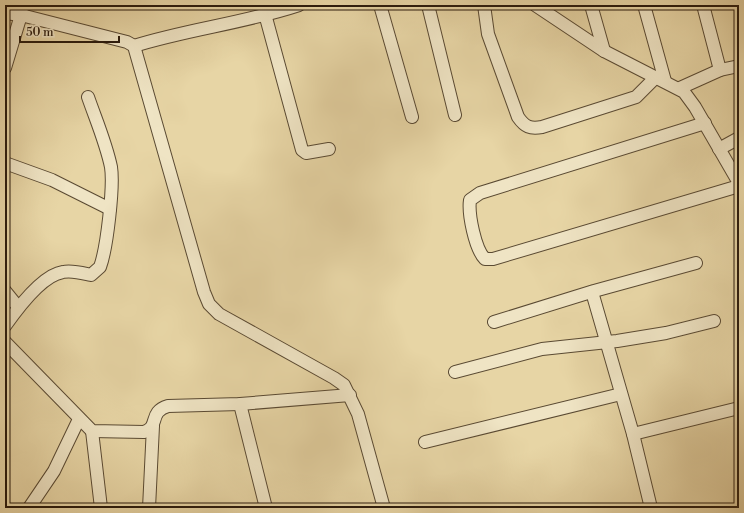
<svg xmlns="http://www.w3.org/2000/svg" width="744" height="513" font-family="'Libre Bodoni',serif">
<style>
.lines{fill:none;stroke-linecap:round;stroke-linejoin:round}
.street-casing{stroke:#5a4a33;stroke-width:14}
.street{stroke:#efe4c4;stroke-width:12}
</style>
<rect width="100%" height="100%" fill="#e7d5a5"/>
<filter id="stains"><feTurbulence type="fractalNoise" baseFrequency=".005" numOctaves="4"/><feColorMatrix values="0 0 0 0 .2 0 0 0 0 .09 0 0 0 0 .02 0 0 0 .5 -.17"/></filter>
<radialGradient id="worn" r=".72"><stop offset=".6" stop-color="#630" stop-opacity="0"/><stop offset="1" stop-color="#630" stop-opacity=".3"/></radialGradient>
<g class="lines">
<defs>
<g id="street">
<polyline points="380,5 412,117"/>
<polyline points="428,5 455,115"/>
<path d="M484,5L488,34L518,117C525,127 530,129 542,127L636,97L656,77"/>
<polyline points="535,5 604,51 684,92 695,107 739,183"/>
<polyline points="591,5 604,51"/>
<polyline points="644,5 665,81"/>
<polyline points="703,5 720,70"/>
<polyline points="5,13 21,15 22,5"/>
<polyline points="265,14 302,150 306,153 329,149"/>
<path d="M134,46C188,29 245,23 299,5"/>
<polyline points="5,68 21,15 127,42 134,46 204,292 209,304 219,314 334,378 344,385 358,414 384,508"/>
<polyline points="680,88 720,70 739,66"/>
<path d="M705,123L480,193L470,200C468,214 475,249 485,259H493L739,186"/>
<polyline points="719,149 739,138"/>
<polyline points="5,163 52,180 110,209"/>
<polyline points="5,291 18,307"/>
<polyline points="592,292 633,434 651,508"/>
<polyline points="494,322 594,291 696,263"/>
<path d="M5,326C17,309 42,275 63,272C72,270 82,273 91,275L100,267C107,248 114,186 111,167C106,143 96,120 88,97"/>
<path d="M5,342L92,431L144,432C160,427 148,412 168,406L240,404L350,395"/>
<polyline points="455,372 542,349 617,341 666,333 714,321"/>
<polyline points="240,404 266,508"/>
<polyline points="92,431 101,508"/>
<polyline points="633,434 739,408"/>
<polyline points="425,442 621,394"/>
<polyline points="29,508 54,471 79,419"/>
<polyline points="149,508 153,426"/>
</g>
</defs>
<use href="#street" class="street-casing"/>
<use href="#street" class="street"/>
</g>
<rect width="744" height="513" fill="none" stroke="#e7d5a5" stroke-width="20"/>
<rect x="6" y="6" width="732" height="501" fill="none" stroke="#2b1b0d" stroke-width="2"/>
<rect x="10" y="10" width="724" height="493" fill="none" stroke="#2b1b0d"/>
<path d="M20 36v6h99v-6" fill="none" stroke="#2b1b0d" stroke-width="2"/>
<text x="26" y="36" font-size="12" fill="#2b1b0d" stroke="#efe4c4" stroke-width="3" paint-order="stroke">50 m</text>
<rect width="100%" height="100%" filter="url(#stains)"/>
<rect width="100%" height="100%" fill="url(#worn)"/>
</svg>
